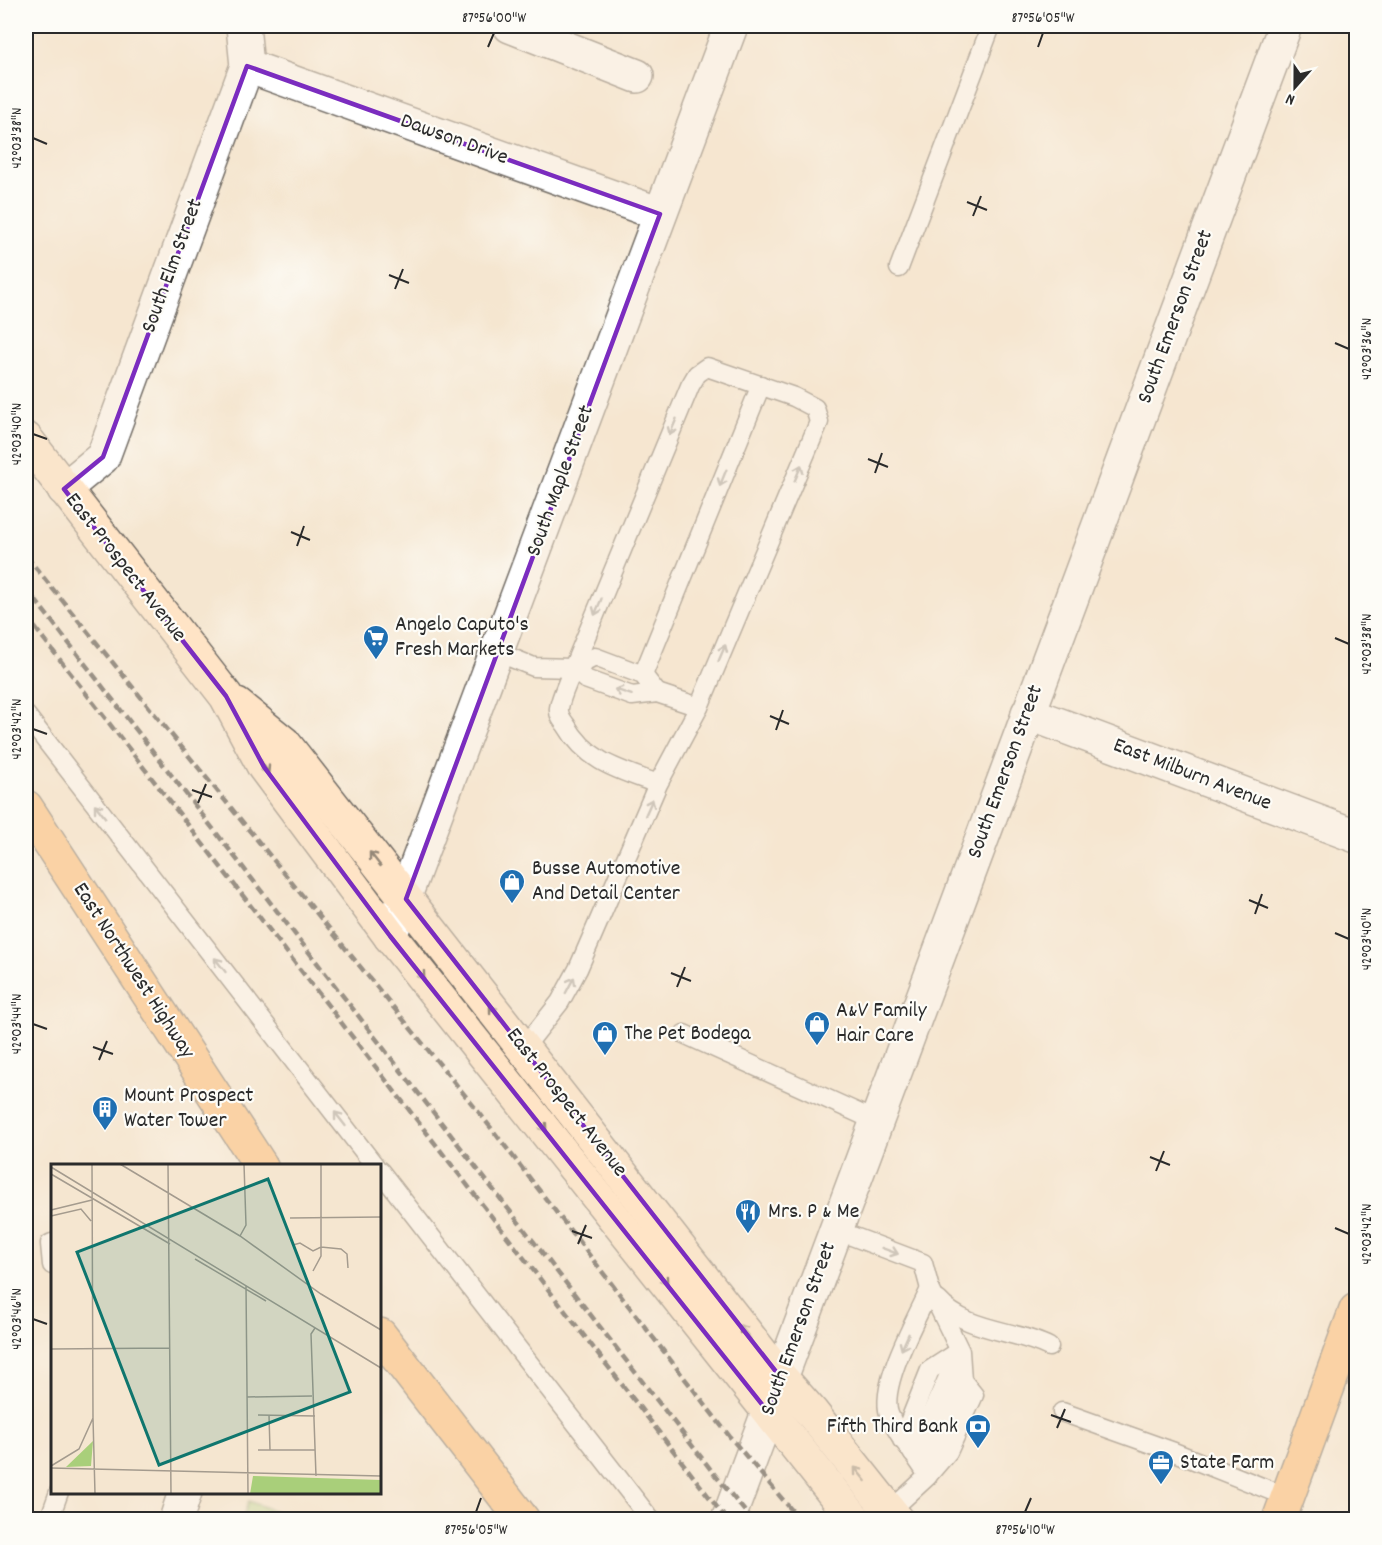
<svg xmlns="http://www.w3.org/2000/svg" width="1382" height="1545" font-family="Dekko,sans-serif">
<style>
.green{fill:#a9cf7a;stroke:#6a7d52;stroke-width:1.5}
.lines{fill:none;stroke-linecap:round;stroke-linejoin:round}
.lane-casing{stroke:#726c65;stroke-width:21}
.street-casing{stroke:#726c65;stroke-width:36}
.secondary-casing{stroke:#726c65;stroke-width:36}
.primary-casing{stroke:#726c65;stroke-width:36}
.lane{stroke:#fff;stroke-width:18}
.street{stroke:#fff;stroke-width:33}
.secondary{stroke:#ffe4c6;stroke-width:33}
.primary{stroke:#febb71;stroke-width:33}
.rail{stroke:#2b2b2b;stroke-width:4.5;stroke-dasharray:9 4.5;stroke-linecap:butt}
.oneway{stroke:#a0a0a0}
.oneway2{stroke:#958878}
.marked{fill:none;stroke:#7b2cbf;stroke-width:4.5;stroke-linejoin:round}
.ticks{fill:none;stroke:#2b2b2b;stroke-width:2}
.labels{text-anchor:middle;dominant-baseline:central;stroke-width:4.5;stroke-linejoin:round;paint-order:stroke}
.street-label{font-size:22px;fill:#2b2b2b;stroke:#fdfcf7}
.poi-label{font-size:22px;fill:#2b2b2b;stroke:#fdfcf7;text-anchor:start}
.inset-road{fill:none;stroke:#a49b8e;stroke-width:1.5}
.view{fill:#0f766e;fill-opacity:0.15;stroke:#0f766e;stroke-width:3}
.inset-edge{fill:none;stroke:#2b2b2b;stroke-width:3}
.neatline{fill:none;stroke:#2b2b2b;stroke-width:2}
.ticks-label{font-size:15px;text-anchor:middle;fill:#2b2b2b}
</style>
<rect width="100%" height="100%" fill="#fdfcf7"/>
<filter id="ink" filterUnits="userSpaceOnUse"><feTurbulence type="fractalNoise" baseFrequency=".0167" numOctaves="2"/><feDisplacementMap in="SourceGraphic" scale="12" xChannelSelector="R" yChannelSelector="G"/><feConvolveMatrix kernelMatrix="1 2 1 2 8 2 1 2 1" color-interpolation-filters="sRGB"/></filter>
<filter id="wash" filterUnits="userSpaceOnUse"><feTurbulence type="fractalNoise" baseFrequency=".008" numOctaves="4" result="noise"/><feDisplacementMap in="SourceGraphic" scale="24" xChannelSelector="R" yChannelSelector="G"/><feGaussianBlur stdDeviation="1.35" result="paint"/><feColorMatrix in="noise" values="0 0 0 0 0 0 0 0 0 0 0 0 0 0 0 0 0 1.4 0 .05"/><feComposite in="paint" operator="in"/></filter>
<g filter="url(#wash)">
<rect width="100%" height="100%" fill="#f5e6d0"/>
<polygon class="green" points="249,1501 290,1517 289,1519 242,1519"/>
</g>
<g filter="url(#ink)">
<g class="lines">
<defs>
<g id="lane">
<polyline points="899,268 991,26"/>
<polyline points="497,652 534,667 573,668 595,657 643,675 657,693"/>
<polyline points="573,668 585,679 632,696 657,693 699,707"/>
<polyline points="643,675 761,385"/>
<polyline points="26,715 375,1166"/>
<polyline points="684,1034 876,1121"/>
<path d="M523,1049L560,1002L578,969L658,784L699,707L819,422L815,408L794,397L707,367L697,374L690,386L573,668C569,681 561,695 559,708C558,715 562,720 566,725C588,763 620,770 658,784"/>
<polyline points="380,1171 651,1520"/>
<polyline points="836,1230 923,1263 930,1289 960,1351 962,1380 925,1471"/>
<polyline points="52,1243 50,1244 52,1265"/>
<path d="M938,1300C966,1332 1014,1329 1049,1347"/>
<polyline points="1062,1412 1174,1452 1287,1497"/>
<polyline points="902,1440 930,1370 958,1352"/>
<polyline points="913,1454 959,1353"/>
<polyline points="930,1473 948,1452 974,1395 962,1380"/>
<path d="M890,1511L928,1476C916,1454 898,1438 889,1414C879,1384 917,1318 930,1289"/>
<polyline points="49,1520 59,1492"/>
</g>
<g id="street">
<polyline points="510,26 637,76"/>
<polyline points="247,66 660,214"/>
<polyline points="64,489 103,457 247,66 243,26"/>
<polyline points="1028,713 1356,836"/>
<polyline points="390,936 731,26"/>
<polyline points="176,1520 185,1492"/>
<polyline points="728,1520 1285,26"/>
</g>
<g id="secondary">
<polyline points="26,439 226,696 264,767 390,936 855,1520"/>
<polyline points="237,705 284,743 781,1378 812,1413 897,1520"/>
</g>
<g id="primary">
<polyline points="26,807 261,1166"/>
<polyline points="380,1335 523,1520"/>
<polyline points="1279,1520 1356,1310"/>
</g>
</defs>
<use href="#lane" class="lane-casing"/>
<use href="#street" class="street-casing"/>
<use href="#secondary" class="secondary-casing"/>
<use href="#primary" class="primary-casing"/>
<use href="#lane" class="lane"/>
<use href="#street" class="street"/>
<use href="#secondary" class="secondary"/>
<use href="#primary" class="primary"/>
<g class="rail">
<polyline points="26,556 481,1115 730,1437 800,1520"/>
<polyline points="26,588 715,1475 752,1520"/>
<polyline points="26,616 727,1520"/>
</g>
</g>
<defs><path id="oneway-shaft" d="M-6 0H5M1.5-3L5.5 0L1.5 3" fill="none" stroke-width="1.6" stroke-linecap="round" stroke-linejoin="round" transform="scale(1.5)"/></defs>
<g class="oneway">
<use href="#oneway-shaft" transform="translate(673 427) rotate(113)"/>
<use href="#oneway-shaft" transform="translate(798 473) rotate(-67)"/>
<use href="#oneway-shaft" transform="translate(723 478) rotate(112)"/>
<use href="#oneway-shaft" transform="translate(598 607) rotate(113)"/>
<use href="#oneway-shaft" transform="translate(722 653) rotate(-67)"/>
<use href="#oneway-shaft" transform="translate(623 692) rotate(-162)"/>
<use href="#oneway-shaft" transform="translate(649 807) rotate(-66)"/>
<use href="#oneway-shaft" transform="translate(100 811) rotate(-128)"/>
<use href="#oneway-shaft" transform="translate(220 965) rotate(-128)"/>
<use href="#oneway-shaft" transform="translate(570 985) rotate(-62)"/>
<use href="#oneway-shaft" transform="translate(340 1119) rotate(-128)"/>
<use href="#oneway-shaft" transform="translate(890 1251) rotate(20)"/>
<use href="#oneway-shaft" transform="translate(905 1342) rotate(114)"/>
</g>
<g class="oneway2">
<use href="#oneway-shaft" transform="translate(264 766) rotate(58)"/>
<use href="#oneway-shaft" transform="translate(375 859) rotate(-128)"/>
<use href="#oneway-shaft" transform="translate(419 972) rotate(51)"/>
<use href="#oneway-shaft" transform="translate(495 1013) rotate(-128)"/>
<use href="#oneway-shaft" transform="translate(541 1124) rotate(51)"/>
<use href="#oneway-shaft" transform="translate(662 1277) rotate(51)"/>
<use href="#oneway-shaft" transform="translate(745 1332) rotate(-128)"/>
<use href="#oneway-shaft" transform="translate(860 1474) rotate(-129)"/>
</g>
</g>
<path d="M0 0H1382V1545H0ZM247,66L660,214L406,899L781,1378L768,1412L390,936L264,767L226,696L64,489L103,457Z" fill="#f5e6d0" fill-opacity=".55" fill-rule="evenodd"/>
<path class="marked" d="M247,66L660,214L406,899L781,1378L768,1412L390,936L264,767L226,696L64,489L103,457Z"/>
<path class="ticks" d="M488,47L494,33M1038,47L1043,33M33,138L47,144M967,202L987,210M973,216L981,196M389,275L409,283M395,289L403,269M1335,343L1349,349M33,434L47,439M868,459L888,467M875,473L882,453M291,532L310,540M297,546L304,526M1335,638L1349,644M770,716L789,724M33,729L47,734M776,730L783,710M192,790L212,797M198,803L206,784M1249,900L1268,908M1255,914L1262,894M1335,933L1349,939M671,973L691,981M677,987L685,967M33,1024L47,1029M93,1047L113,1054M99,1060L107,1041M1150,1157L1170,1165M1156,1171L1164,1151M1335,1228L1349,1234M572,1231L592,1238M578,1244L586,1225M33,1319L47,1324M1051,1415L1071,1422M1057,1428L1065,1409M476,1512L481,1498M1025,1512L1031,1498"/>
<defs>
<symbol id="supermarket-pin" viewBox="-11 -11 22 30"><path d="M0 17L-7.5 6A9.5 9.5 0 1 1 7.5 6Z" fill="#1f6fb2" stroke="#fdfcf7"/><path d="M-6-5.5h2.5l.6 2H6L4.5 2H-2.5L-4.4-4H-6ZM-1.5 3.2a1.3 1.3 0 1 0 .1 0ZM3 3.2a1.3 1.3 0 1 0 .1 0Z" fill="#fff"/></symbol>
<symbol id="shop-pin" viewBox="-11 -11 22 30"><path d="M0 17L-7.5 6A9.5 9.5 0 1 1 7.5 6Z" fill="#1f6fb2" stroke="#fdfcf7"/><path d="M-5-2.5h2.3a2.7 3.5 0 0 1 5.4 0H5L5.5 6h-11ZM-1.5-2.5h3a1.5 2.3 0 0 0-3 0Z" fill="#fff"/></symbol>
<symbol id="building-pin" viewBox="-11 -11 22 30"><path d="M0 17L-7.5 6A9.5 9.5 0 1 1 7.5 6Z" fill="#1f6fb2" stroke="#fdfcf7"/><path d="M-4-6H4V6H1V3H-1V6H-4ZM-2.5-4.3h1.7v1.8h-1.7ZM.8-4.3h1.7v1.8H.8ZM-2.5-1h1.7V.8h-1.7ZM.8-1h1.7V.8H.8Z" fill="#fff"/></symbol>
<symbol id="restaurant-pin" viewBox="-11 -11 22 30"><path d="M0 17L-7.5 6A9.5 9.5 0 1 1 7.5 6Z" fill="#1f6fb2" stroke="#fdfcf7"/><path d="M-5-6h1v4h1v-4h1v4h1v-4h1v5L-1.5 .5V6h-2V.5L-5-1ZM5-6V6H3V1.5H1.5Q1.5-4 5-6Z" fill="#fff"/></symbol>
<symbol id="bank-pin" viewBox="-11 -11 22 30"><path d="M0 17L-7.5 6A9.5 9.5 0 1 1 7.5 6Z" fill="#1f6fb2" stroke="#fdfcf7"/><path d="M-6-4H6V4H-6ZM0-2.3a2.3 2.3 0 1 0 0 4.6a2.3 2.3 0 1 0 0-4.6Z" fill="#fff"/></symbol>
<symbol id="office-pin" viewBox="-11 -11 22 30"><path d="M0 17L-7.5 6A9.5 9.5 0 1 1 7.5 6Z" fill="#1f6fb2" stroke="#fdfcf7"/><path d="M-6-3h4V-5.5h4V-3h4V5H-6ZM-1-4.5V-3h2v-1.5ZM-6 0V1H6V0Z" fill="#fff"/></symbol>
</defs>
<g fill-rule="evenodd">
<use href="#supermarket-pin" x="361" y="623" width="30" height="40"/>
<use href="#shop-pin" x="497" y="867" width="30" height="40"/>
<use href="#shop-pin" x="802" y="1009" width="30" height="40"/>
<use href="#shop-pin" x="590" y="1019" width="30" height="40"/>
<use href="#building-pin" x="90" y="1094" width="30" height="40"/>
<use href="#restaurant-pin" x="733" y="1197" width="30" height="40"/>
<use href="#bank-pin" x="963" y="1412" width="30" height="40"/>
<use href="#office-pin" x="1146" y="1448" width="30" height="40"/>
</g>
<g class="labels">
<g class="street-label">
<text transform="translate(454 140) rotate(20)">Dawson Drive</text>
<text transform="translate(173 266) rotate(-70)">South Elm Street</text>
<text transform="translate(1176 317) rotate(-70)">South Emerson Street</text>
<text transform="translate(561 481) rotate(-70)">South Maple Street</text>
<text transform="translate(125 568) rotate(52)">East Prospect Avenue</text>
<text transform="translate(1006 772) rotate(-70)">South Emerson Street</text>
<text transform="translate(1192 775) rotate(21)">East Milburn Avenue</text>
<text transform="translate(133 971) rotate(57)">East Northwest Highway</text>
<text transform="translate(566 1103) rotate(52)">East Prospect Avenue</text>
<text transform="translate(799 1329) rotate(-70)">South Emerson Street</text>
</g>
<g class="poi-label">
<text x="395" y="625">Angelo Caputo's<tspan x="395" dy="25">Fresh Markets</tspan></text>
<text x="532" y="869">Busse Automotive<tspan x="532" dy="25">And Detail Center</tspan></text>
<text x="836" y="1011">A&amp;V Family<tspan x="836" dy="25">Hair Care</tspan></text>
<text x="624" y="1034">The Pet Bodega</text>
<text x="124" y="1096">Mount Prospect<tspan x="124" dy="25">Water Tower</tspan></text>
<text x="768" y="1212">Mrs. P &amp; Me</text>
<text x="958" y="1427" text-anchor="end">Fifth Third Bank</text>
<text x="1180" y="1463">State Farm</text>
</g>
</g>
<g transform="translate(51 1164)">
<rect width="330" height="330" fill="#f5e6d0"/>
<path d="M42,277L40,302L15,303ZM202,312L330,316V330H199Z" fill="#a9cf7a"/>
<path class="inset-road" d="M69,0L189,72L270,130L330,166M117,0L120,330M0,3L330,204M0,10L119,80M0,46L41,36M0,52L30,45L40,57M239,54L330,53M189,72L195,61L193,0M242,81L249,79L262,87L270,83L290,85L296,90L297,104M144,95L215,137M262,107L270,92V0M195,122L197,330M264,164L260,170L265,312M0,185L119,184M196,233L261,232M207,251L264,252M218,251L219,286M42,254L44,330M207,286H264M0,302L28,285L42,254L41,0M0,304L330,312"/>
<path class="view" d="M217,15L299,228L108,301L26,88Z"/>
<rect width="330" height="330" class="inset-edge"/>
</g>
<rect width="1382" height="1545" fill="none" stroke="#fdfcf7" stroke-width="66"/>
<g transform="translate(1295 87) rotate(201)" stroke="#fdfcf7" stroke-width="4.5" paint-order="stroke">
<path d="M0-4.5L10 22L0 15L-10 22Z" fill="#2b2b2b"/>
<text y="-9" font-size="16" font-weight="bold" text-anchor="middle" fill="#2b2b2b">N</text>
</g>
<rect x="33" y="33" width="1316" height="1479" class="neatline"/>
<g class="ticks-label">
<text x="494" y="22">87°56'00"W</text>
<text x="1043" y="22">87°56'05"W</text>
<text transform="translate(16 138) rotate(-90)" y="5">42°03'38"N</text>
<text transform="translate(1366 349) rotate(-90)" y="5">42°03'36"N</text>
<text transform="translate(16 434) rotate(-90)" y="5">42°03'40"N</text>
<text transform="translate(1366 644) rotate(-90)" y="5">42°03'38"N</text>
<text transform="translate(16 729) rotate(-90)" y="5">42°03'42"N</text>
<text transform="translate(1366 939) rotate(-90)" y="5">42°03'40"N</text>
<text transform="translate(16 1024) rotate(-90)" y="5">42°03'44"N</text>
<text transform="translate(1366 1234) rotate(-90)" y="5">42°03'42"N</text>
<text transform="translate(16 1319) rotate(-90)" y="5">42°03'46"N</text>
<text x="476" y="1534">87°56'05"W</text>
<text x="1025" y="1534">87°56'10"W</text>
</g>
</svg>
